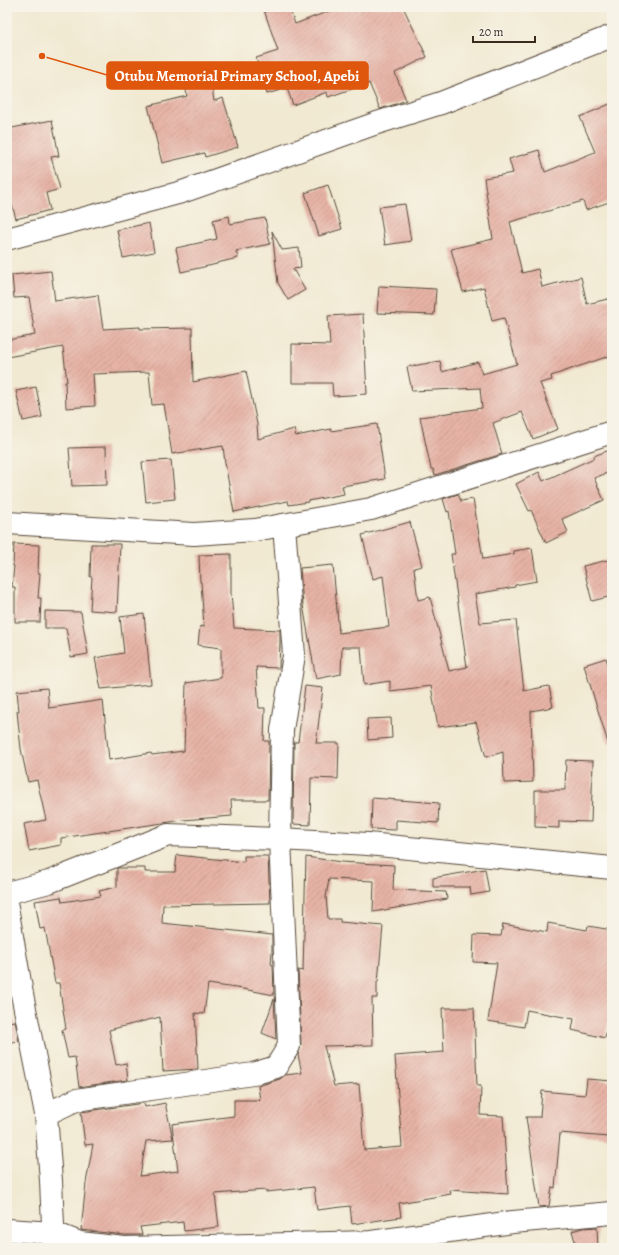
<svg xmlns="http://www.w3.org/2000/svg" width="619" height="1255" font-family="Alegreya,serif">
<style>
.building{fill:url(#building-hatch)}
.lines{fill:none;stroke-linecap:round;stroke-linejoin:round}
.minor-casing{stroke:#564739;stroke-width:24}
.minor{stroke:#fff;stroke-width:22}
.leader{fill:none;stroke:#df570d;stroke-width:1.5}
.callout-dot{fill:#df570d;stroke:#f7f3e8;stroke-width:1.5}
.callout{fill:#df570d;stroke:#df570d;stroke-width:1.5}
.callout-label{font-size:15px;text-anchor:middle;font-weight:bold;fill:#fff}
</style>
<defs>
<pattern id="building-hatch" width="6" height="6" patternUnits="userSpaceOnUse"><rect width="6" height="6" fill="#e6b2a5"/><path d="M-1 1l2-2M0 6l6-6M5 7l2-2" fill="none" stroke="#c6998e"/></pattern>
</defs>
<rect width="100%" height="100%" fill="#f7f3e8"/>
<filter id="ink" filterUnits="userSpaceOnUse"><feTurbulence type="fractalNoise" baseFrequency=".025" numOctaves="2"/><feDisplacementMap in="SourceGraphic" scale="8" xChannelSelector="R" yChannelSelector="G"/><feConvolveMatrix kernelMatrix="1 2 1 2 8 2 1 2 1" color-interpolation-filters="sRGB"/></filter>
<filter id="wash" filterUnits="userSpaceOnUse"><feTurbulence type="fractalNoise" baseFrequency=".012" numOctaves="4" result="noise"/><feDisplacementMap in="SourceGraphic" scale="16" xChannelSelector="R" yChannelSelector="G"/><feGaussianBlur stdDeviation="0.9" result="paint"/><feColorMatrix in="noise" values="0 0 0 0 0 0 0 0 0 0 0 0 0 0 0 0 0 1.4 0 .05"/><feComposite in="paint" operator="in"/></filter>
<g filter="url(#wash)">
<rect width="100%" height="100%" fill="#f1e9d1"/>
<g id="blocks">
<g class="building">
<polygon points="263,7 289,7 295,24 340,7 403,7 427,57 395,73 406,100 396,104 380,109 369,83 328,97 327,92 293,105 287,88 267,94 256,58 278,51"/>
<polygon points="209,67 214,101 223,98 238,147 205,157 204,153 162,163 148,106 187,96 183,71"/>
<polygon points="612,103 612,201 586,210 583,201 510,222 522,273 538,269 542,287 581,277 587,304 612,298 612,355 551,376 552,380 540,383 558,429 533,439 522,412 493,423 502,454 435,475 433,469 431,469 420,417 482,408 480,388 412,391 407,367 440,361 442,372 478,362 482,374 517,364 504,318 492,321 484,287 463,292 451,249 493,239 484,178 513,173 509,159 539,150 545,172 595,152 580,117"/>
<polygon points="52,120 59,156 51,157 60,189 46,193 50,210 16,219 7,187 7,129"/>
<polygon points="328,185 342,229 319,236 305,193"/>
<polygon points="405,204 411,241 385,245 379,207"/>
<polygon points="229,216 230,224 265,218 270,244 236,251 238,258 217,263 217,264 181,272 176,248 217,239 213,220"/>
<polygon points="149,223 154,252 123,258 117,230"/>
<polygon points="272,231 282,250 299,248 301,268 293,269 305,290 288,300 278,283"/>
<polygon points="51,271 55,301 98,295 103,329 140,327 140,329 192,328 193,382 246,371 257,424 258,439 294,429 296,436 331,429 331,431 377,424 385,479 342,486 344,494 308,501 308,502 289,505 288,501 234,512 225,463 223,446 172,454 164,404 152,405 149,372 93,374 95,406 66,408 65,382 67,382 63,347 7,357 7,340 35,335 29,297 14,298 12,275"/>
<polygon points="379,286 436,289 434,315 377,313"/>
<polygon points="363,314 367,394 333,396 332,383 292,383 292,344 330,345 328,316"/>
<polygon points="36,387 42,417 23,421 16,391"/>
<polygon points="106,447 107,485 72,486 69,448"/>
<polygon points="612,449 612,471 594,478 604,500 562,519 568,532 546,543 531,510 529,511 516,484 539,472 543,481 594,458 594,456"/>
<polygon points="171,460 175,499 146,502 142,462"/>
<polygon points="458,494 461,501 473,499 483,559 514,554 514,551 532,548 537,581 515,585 515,587 475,594 480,623 516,620 524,691 549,686 553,707 531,711 533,782 504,783 503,752 486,757 476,722 438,727 431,686 390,691 390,681 364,685 361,647 342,647 341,674 316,679 303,605 300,568 333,565 339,633 389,627 383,576 373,579 362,535 410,522 422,566 414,568 418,600 430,597 449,671 467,667 451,554 455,554 449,511 447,512 443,499"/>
<polygon points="14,544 39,545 38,573 40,573 38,598 41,598 40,622 15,622 15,587 12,587 14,566 13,566"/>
<polygon points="91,544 120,544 117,612 90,610 92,577 90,577"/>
<polygon points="231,554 231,593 234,628 280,630 280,641 279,668 256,667 259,708 265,708 264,741 269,741 268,800 231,800 232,816 183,820 61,838 61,845 29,851 24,824 46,820 37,780 28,782 21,749 17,711 19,711 17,691 47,688 49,708 103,700 109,760 151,753 152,755 184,751 186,683 221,678 221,648 198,645 200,626 204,627 201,582 200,582 199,555"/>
<polygon points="612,559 612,596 592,601 583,566"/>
<polygon points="45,611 81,612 88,654 71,657 66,628 45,628"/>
<polygon points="144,614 151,684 101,689 95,658 124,653 120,617"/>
<polygon points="606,658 612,677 612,743 608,743 584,665"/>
<polygon points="305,686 323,688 316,743 339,743 338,779 311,778 310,825 293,824 294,742 298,742"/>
<polygon points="391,718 392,738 368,740 367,719"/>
<polygon points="566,760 593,761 591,822 559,821 559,828 535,827 535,790 565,790"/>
<polygon points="372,798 439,803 438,823 396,820 396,830 371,829"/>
<polygon points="177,855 244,862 244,856 268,856 270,903 163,905 162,923 272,935 272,951 271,964 273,965 274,995 243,989 208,984 204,1014 195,1013 198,1069 163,1071 160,1017 109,1030 116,1065 126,1063 128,1080 79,1087 75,1057 68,1058 62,1030 66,1029 59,983 55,983 45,928 40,929 35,901 61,897 62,902 101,896 99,891 117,887 117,868 145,868 145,872 175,872"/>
<polygon points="306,857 341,862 394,865 393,890 446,892 447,899 373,912 374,881 329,879 326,897 328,919 340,919 340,922 383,926 378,982 377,982 377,998 372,998 373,1045 324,1046 334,1086 359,1084 364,1150 402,1147 395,1056 444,1052 442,1008 474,1008 477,1086 481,1086 480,1115 503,1116 508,1194 450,1190 451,1194 399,1203 401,1217 352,1224 350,1206 317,1210 314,1187 266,1192 265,1190 215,1194 219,1227 184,1231 183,1222 140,1227 142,1235 125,1235 81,1230 86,1183 93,1144 85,1145 81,1112 144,1103 145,1107 165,1103 173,1139 146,1141 140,1176 178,1171 172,1124 234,1116 234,1100 260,1100 258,1086 280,1079 285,1075 302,1073 298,1055 301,1045 298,970 303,971"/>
<polygon points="485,869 489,892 471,895 470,887 433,887 433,878"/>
<polygon points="548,923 587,930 588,926 612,930 612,1005 605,1038 572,1030 574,1019 527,1010 524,1027 488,1021 497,963 473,962 474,935 501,936 503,924 547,932"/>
<polygon points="274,999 276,1039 262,1033"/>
<polygon points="15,1021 19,1041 7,1043 7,1022"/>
<polygon points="587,1079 612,1081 609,1137 560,1133 555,1188 552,1187 549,1206 539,1207 526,1117 540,1117 542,1091 585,1095"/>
<polygon points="597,1227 598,1248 577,1248 572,1231 583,1228"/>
</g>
</g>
</g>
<g filter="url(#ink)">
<use href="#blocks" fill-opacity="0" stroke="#564739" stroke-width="1"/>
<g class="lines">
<defs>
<g id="minor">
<polyline points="7,239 182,192 377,123 441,103 612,36"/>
<polyline points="7,523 194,534 255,530 371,509 612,432"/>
<polyline points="7,893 49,882 168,835 280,839 368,844 612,868"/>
<polyline points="7,907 22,994 46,1114 51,1181 54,1247"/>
<polyline points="46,1114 76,1100 253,1074 276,1067 289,1046 280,839 282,730 294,655 284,525"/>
<polyline points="7,1230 54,1233 80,1243 124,1248 371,1242 513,1222 612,1213"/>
</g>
</defs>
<use href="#minor" class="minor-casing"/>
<use href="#minor" class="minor"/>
</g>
</g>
<path class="leader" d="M42 56L107 75"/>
<circle class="callout-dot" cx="42" cy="56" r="4"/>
<rect class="callout" x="107" y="62" width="261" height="27" rx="4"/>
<g class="callout-label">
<text x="237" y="81">Otubu Memorial Primary School, Apebi</text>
</g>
<rect width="619" height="1255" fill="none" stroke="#f7f3e8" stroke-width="24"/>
<path d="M473 36v6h62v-6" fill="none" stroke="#3b2a1e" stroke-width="2"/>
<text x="479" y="36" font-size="12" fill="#3b2a1e" stroke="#f7f3e8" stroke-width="3" paint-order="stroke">20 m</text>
</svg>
